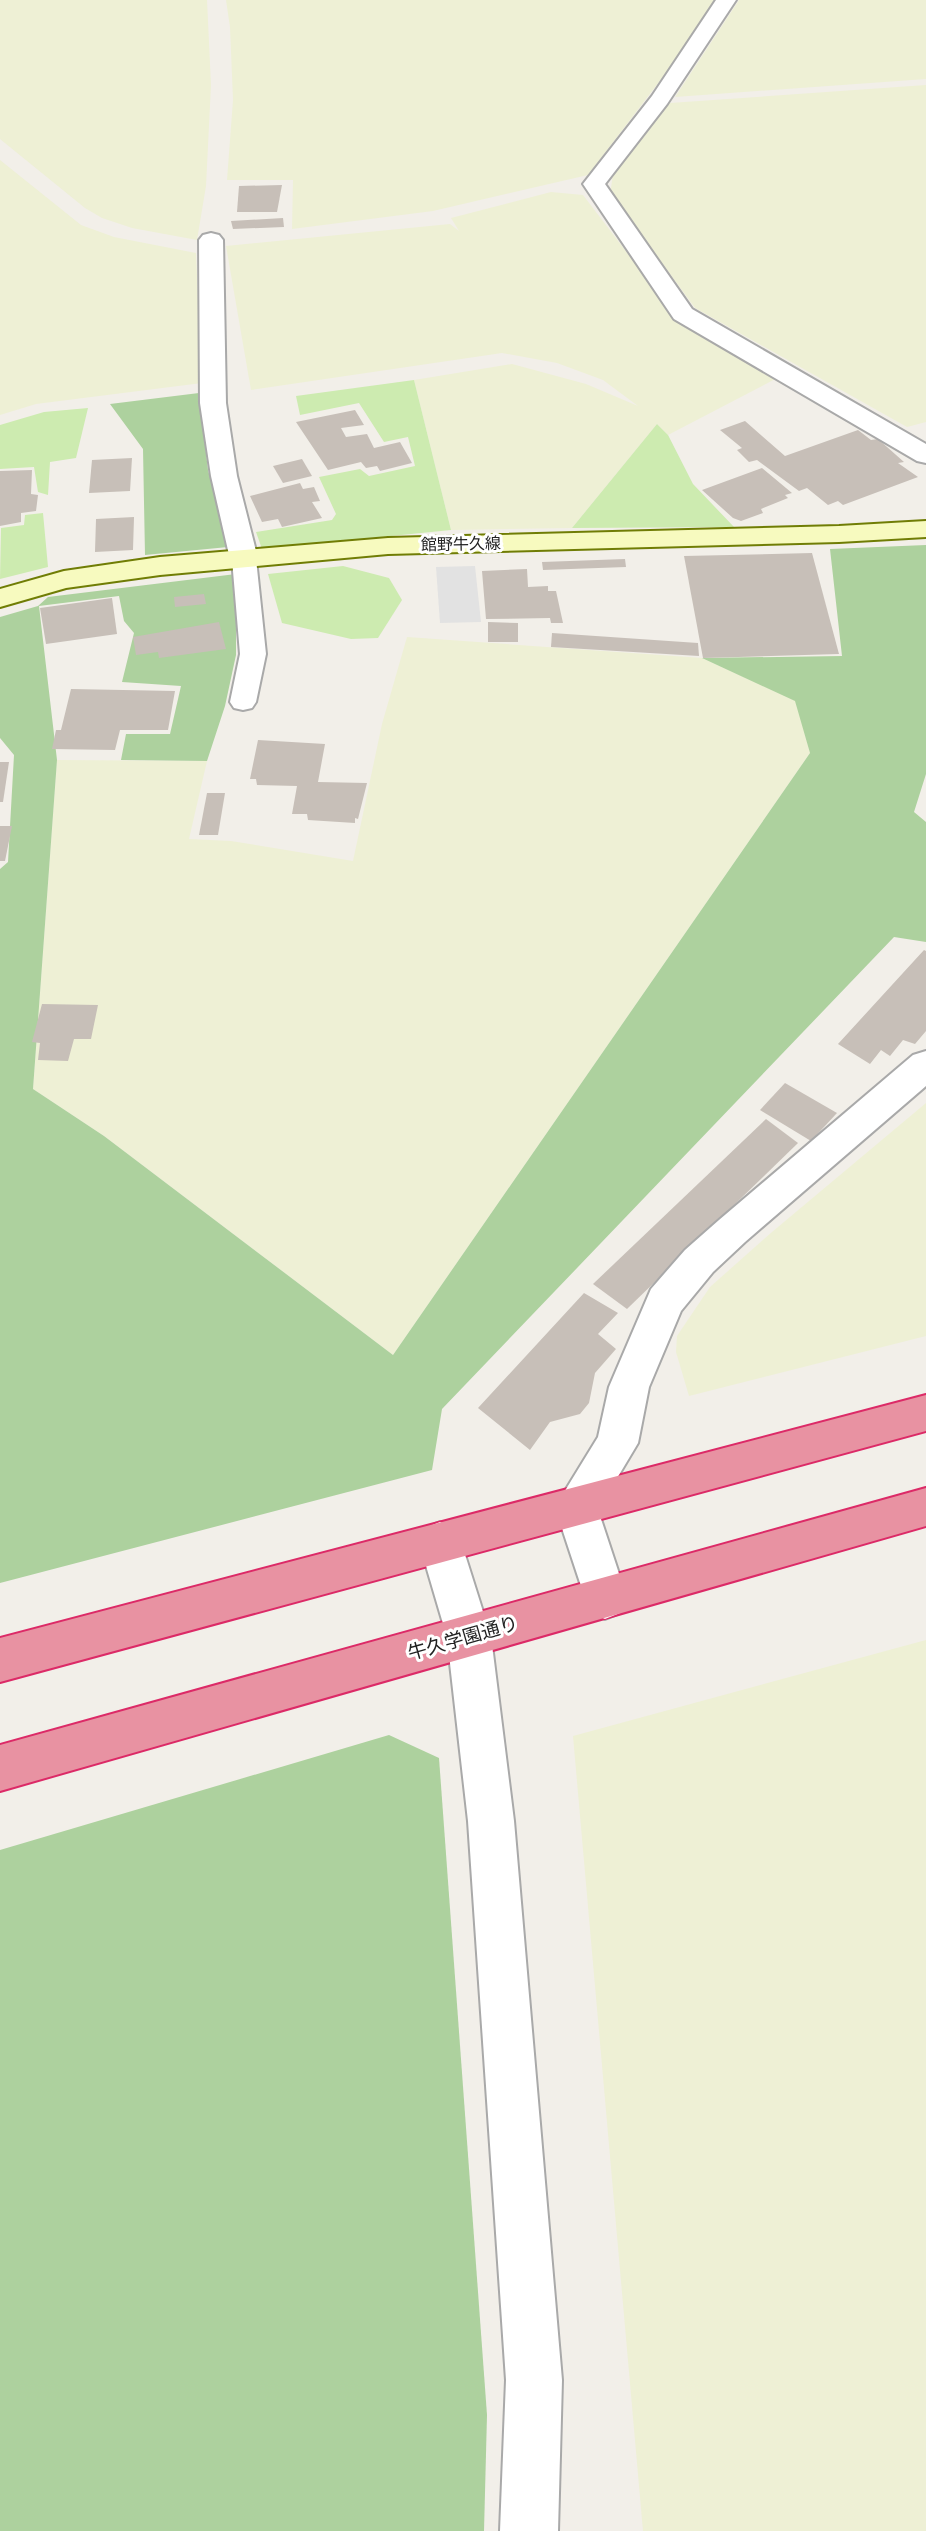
<svg xmlns="http://www.w3.org/2000/svg" width="926" height="2531" font-family="'Work Sans','Noto Sans JP',sans-serif">
<style>
.farmland{fill:#eef0d5}
.grass{fill:#cdebb0}
.forest{fill:#add19e}
.parking{fill:#e2e2e2}
.building{fill:#c7bfb8}
.lines{fill:none;stroke-linecap:round;stroke-linejoin:round}
.lane-casing{stroke:#a9a9a9;stroke-width:4}
.street-casing{stroke:#a9a9a9;stroke-width:4}
.secondary-casing{stroke:#707d05;stroke-width:4}
.highway-casing{stroke:#dc2a67;stroke-width:4}
.lane{fill:#fff;fill-rule:evenodd}
.street{fill:#fff;fill-rule:evenodd}
.secondary{fill:#f7fabf;fill-rule:evenodd}
.highway{fill:#e892a2;fill-rule:evenodd}
.labels{text-anchor:middle;dominant-baseline:central;stroke-width:6;stroke-linejoin:round;paint-order:stroke}
.far-street-label{font-size:16px;fill:#222;stroke:#fff}
.street-label{font-size:19px;fill:#222;stroke:#fff}
</style>
<rect width="100%" height="100%" fill="#f2efe9"/>
<g class="farmland">
<polygon points="0,0 207,0 211,85 206,186 197,240 132,228 102,218 85,208 0,139"/>
<polygon points="226,0 717,0 698,31 588,175 433,211 292,229 293,180 227,180 233,100 230,27"/>
<polygon points="739,0 926,0 926,79 675,97"/>
<polygon points="926,85 926,422 907,427 695,308 611,194 611,188 613,174 670,103"/>
<polygon points="0,160 81,225 114,237 196,253 202,383 36,404 0,415"/>
<polygon points="551,192 583,195 677,318 781,376 668,435 657,424 572,528 451,530 414,380 512,364 586,384 638,406 603,380 557,363 502,353 251,390 226,246 450,224 459,231 451,218"/>
<polygon points="407,637 702,658 796,701 810,753 393,1355 104,1136 33,1089 57,760 207,761 189,839 231,841 353,861 382,724"/>
<polygon points="926,1103 926,1336 689,1396 676,1352 677,1336 710,1287 772,1232"/>
<polygon points="926,1640 926,2531 643,2531 573,1736"/>
</g>
<g class="grass">
<polygon points="414,380 451,530 262,549 256,532 332,520 336,514 319,477 360,469 369,476 415,466 408,437 384,442 359,403 300,415 296,396"/>
<polygon points="88,408 76,458 50,462 48,495 38,492 34,467 0,469 0,425 44,412"/>
<polygon points="657,424 668,435 693,484 734,527 572,528"/>
<polygon points="43,513 48,567 0,579 1,528 24,525 25,515"/>
<polygon points="343,566 389,578 402,600 378,638 351,639 282,623 268,574"/>
</g>
<g class="forest">
<polygon points="199,393 208,470 228,547 145,555 143,449 110,404"/>
<polygon points="926,545 926,774 914,812 926,822 926,942 894,937 442,1409 432,1470 0,1583 0,869 8,862 14,755 0,738 0,617 38,606 48,597 236,574 236,655 225,706 207,761 121,760 126,734 170,734 181,686 122,682 134,633 124,621 119,596 39,606 57,760 33,1089 104,1136 393,1355 810,753 795,701 702,658 842,656 830,549"/>
<polygon points="389,1735 439,1758 487,2415 484,2531 0,2531 0,1850"/>
</g>
<polygon class="parking" points="475,566 481,622 440,623 436,567"/>
<g class="building">
<polygon points="282,185 277,212 237,212 239,186"/>
<polygon points="283,218 284,227 233,229 231,221"/>
<polygon points="355,410 364,425 341,428 346,437 367,434 374,448 400,442 412,463 380,471 377,466 366,468 361,462 328,470 296,422"/>
<polygon points="745,421 785,456 858,430 871,440 878,439 904,462 898,463 918,477 843,505 838,501 828,505 807,488 799,491 757,460 749,462 737,450 742,448 720,430"/>
<polygon points="132,458 130,491 89,493 92,460"/>
<polygon points="302,459 312,476 283,483 273,466"/>
<polygon points="762,468 792,493 785,495 788,498 761,509 763,513 741,521 733,518 702,490"/>
<polygon points="32,470 31,494 38,495 36,511 21,513 21,522 0,526 0,471"/>
<polygon points="300,483 303,489 314,487 320,501 312,502 322,518 282,527 278,519 262,522 250,496"/>
<polygon points="134,517 133,550 95,552 96,519"/>
<polygon points="812,553 839,654 703,658 684,556"/>
<polygon points="625,559 626,567 543,570 542,562"/>
<polygon points="527,569 528,587 548,586 548,591 556,591 563,623 551,623 550,618 486,619 482,571"/>
<polygon points="204,594 206,604 175,607 174,597"/>
<polygon points="112,598 117,634 46,644 40,608"/>
<polygon points="219,622 226,649 159,658 158,652 136,655 133,637"/>
<polygon points="488,622 518,623 518,642 488,642"/>
<polygon points="552,633 698,643 699,656 551,647"/>
<polygon points="71,689 175,691 168,730 120,730 115,750 52,749 56,730 61,730"/>
<polygon points="258,740 325,744 318,782 367,783 358,819 355,818 355,823 308,820 307,814 292,814 297,786 257,785 256,779 250,779"/>
<polygon points="0,762 9,762 3,802 0,802"/>
<polygon points="207,793 225,793 218,835 199,835"/>
<polygon points="0,826 12,826 5,861 0,861"/>
<polygon points="924,950 926,951 926,1031 915,1044 903,1040 890,1056 881,1050 870,1064 838,1044"/>
<polygon points="42,1004 98,1005 91,1039 74,1039 68,1061 38,1060 40,1043 32,1042"/>
<polygon points="785,1083 837,1113 811,1141 760,1110"/>
<polygon points="766,1119 798,1143 627,1309 593,1284"/>
<polygon points="584,1293 618,1313 598,1334 616,1349 595,1373 589,1403 580,1414 550,1422 530,1450 478,1408"/>
</g>
<g class="lines">
<defs>
<polygon id="lane" points="244,552 253,554 256,559 266,654 256,702 252,708 243,710 234,708 230,702 240,654 232,559 235,554"/>
<g id="street">
<polygon points="716,0 736,0 667,104 605,184 692,309 926,444 926,463 917,461 674,319 583,184 652,96"/>
<polygon points="211,233 219,235 223,240 226,403 237,476 258,559 254,565 244,567 234,565 230,559 211,476 200,403 199,240 203,235"/>
<polygon points="926,1051 926,1086 745,1242 713,1272 681,1311 649,1387 638,1443 598,1510 627,1598 620,1613 605,1619 590,1613 555,1507 598,1437 609,1387 651,1289 685,1250 719,1220 913,1055"/>
<polygon points="440,1522 455,1528 461,1542 491,1637 514,1821 562,2380 558,2531 500,2531 506,2380 468,1821 447,1637 419,1542 425,1528"/>
</g>
<polygon id="secondary" points="926,521 926,537 839,542 388,554 160,575 66,588 0,607 0,589 64,571 160,557 388,538 839,526"/>
<g id="highway">
<polygon points="926,1395 926,1431 0,1682 0,1638"/>
<polygon points="926,1488 926,1526 0,1791 0,1745"/>
</g>
</defs>
<use href="#lane" class="lane-casing"/>
<use href="#street" class="street-casing"/>
<use href="#secondary" class="secondary-casing"/>
<use href="#highway" class="highway-casing"/>
<use href="#lane" class="lane"/>
<use href="#street" class="street"/>
<use href="#secondary" class="secondary"/>
<use href="#highway" class="highway"/>
</g>
<g class="labels">
<g class="far-street-label">
<text transform="translate(461 544) rotate(-1)">館野牛久線</text>
</g>
<g class="street-label">
<text transform="translate(463 1638) rotate(-16)">牛久学園通り</text>
</g>
</g>
</svg>
